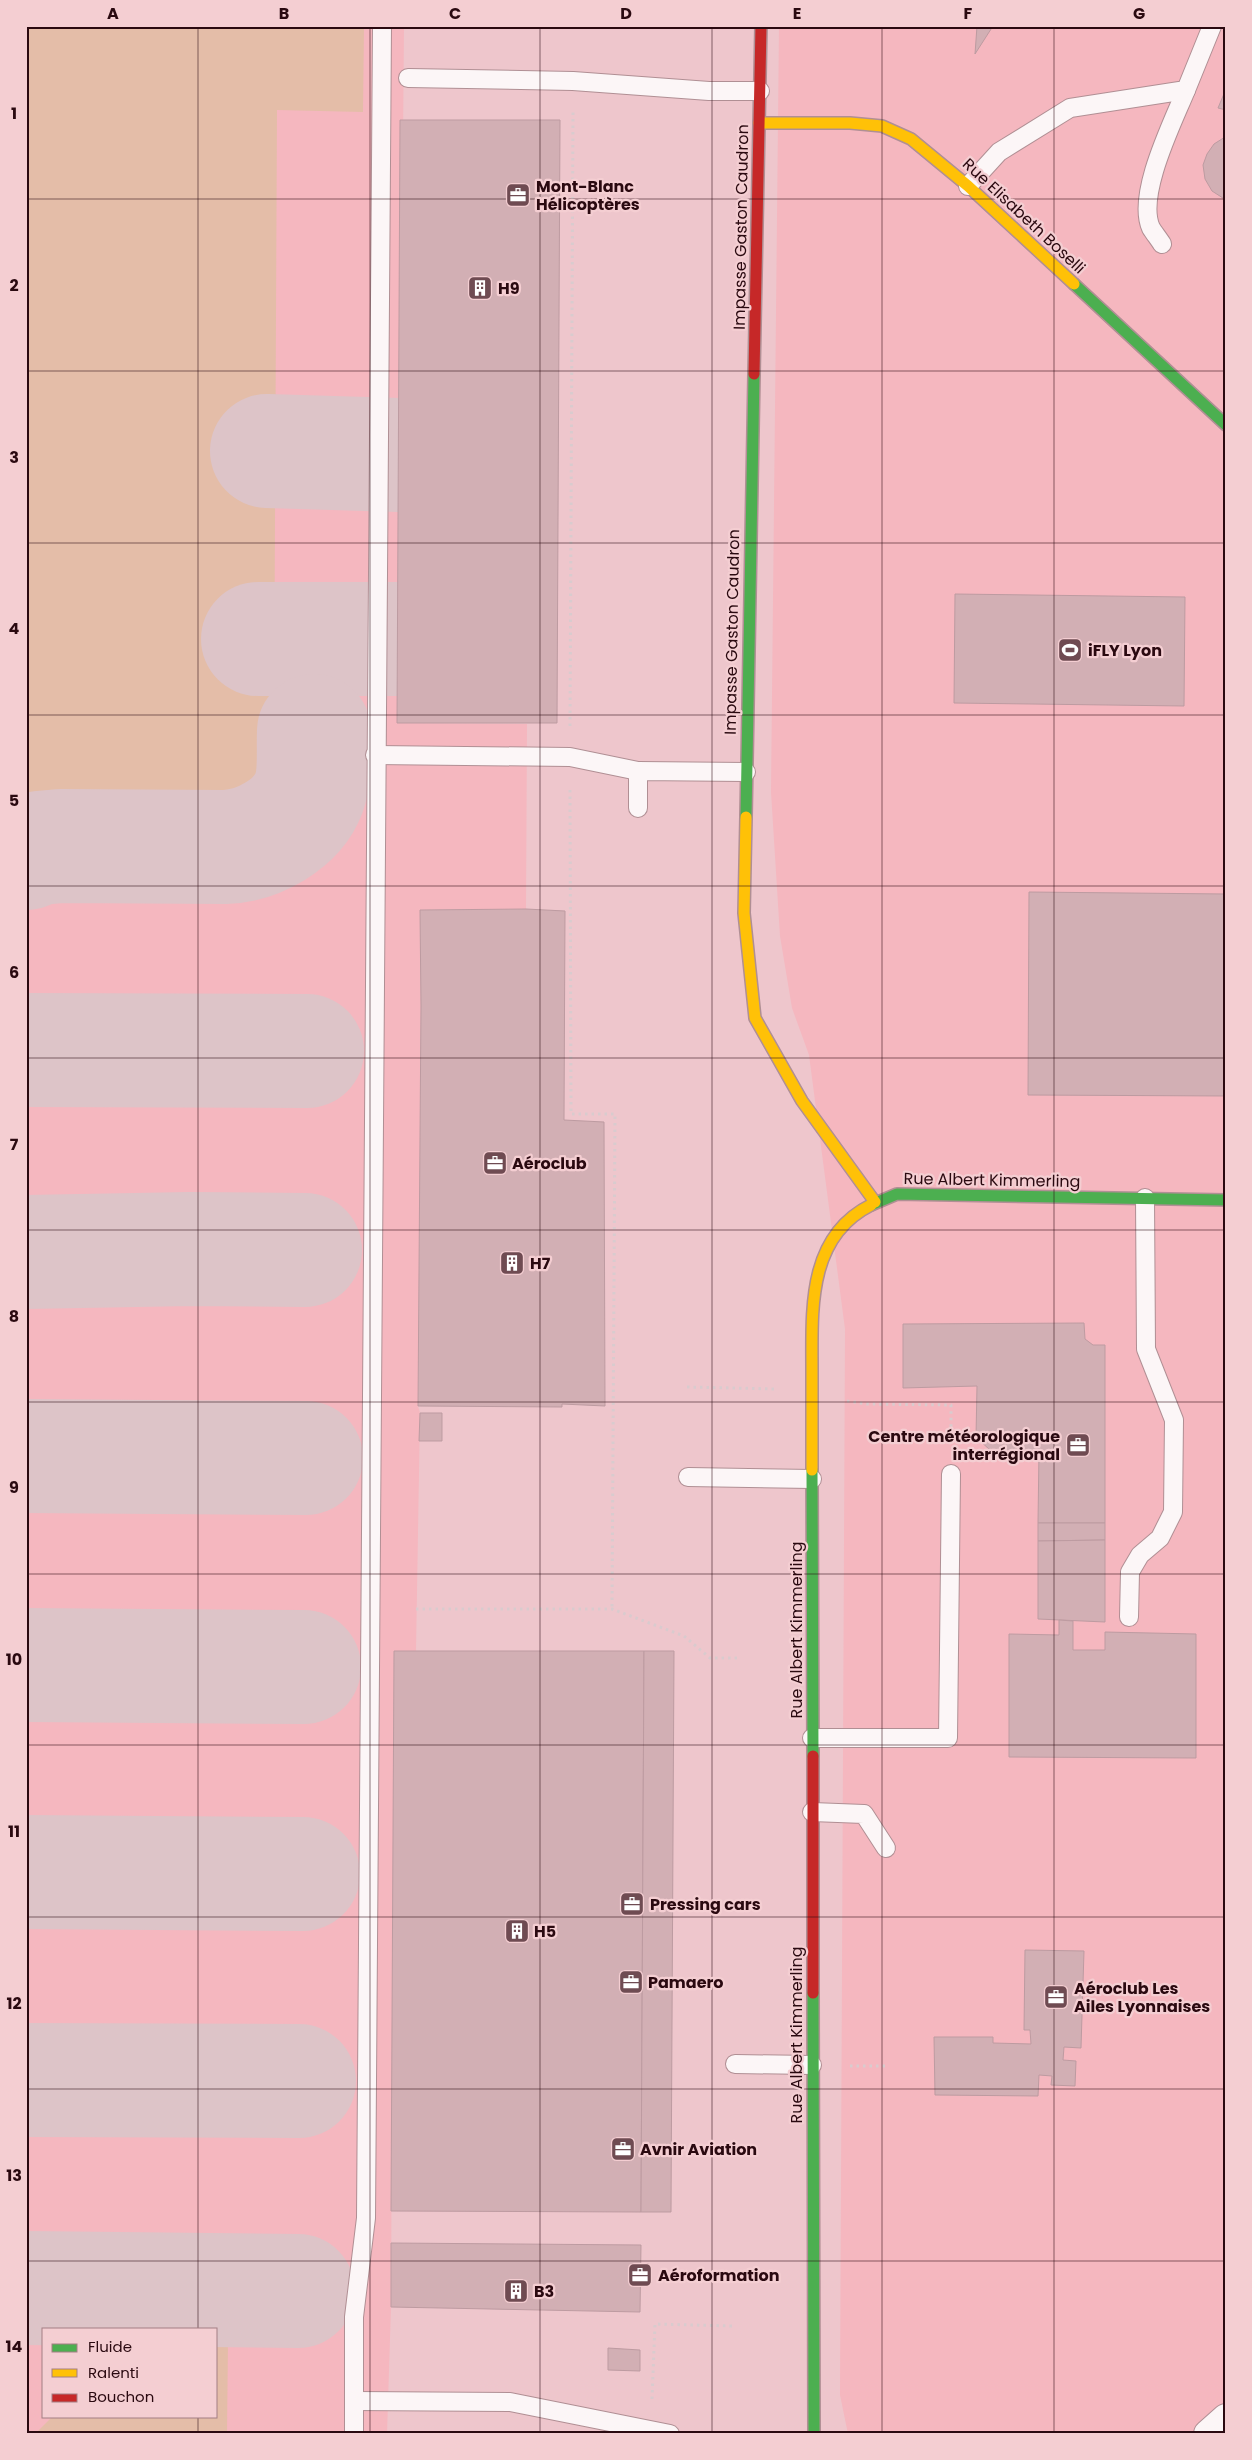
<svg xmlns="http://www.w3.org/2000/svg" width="1252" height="2460" font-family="Poppins,sans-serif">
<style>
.built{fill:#f5b7bf;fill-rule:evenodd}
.green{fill:#e4bda8}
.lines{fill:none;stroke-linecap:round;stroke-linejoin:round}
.taxiway{stroke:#ddc4c8;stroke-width:114}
.building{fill:#d2afb4;stroke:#bd9ba1}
.lane-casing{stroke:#b08f94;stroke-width:20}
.street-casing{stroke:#b08f94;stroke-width:30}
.fast-casing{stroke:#b08f94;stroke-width:14}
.slow-casing{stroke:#b08f94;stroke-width:14}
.jam-casing{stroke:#b08f94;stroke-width:14}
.path{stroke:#d9cbce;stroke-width:3;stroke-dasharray:2.5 4;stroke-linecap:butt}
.lane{stroke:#fcf6f7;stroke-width:18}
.street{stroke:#fcf6f7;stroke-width:28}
.fast{stroke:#4caf50;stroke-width:11}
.slow{stroke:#ffc107;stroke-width:11}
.jam{stroke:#c62828;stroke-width:11}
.grid{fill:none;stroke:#2a0910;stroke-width:1;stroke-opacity:0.55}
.labels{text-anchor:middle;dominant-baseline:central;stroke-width:4.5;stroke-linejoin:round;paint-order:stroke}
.poi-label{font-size:16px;font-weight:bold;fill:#2a0910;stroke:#f4ced2;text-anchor:start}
.street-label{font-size:16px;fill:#2a0910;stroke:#f4ced2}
.neatline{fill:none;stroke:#2a0910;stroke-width:2}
.grid-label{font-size:16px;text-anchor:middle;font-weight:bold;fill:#2a0910}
</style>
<rect width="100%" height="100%" fill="#eec6cc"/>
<g class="built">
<path d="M26,26H404L398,723L527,724L526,909L420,910L421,1006L418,1406L420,1413L416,1651H394L391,2307L387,2434H26ZM44,2329H216V2416H44Z"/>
<polygon points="779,26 1226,26 1226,2434 848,2434 840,2395 845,1329 809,1055 792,1008 780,936 771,792"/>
</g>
<g class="green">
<path d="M26,26H364L363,112L277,110L274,726C267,754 264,790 241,811C212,838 69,825 26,823Z"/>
<polygon points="216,2337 228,2341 227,2434 35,2434 53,2416 216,2416"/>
</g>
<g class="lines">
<g class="taxiway">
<polyline points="267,451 399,455"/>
<polyline points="258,639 398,639"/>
<path d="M26,853L39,848L61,846L225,847C257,846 297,825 309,793C316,774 313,751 314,731"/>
<polyline points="26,1050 307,1051"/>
<polyline points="26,1252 190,1249 305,1250"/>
<polyline points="26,1456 306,1458"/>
<polyline points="26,1665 304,1667"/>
<polyline points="26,1872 303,1874"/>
<polyline points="26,2080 299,2081"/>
<polyline points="26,2288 298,2291"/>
</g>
</g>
<g class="building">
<polygon points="977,26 993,26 975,54"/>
<polygon points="1226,89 1226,110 1218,108"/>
<polygon points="400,120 560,120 557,723 397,723"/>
<polygon points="1225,137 1226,137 1226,200 1212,191 1205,179 1203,165 1207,154 1214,144"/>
<polygon points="955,594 1185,597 1184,706 954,703"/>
<polygon points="1029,892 1226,894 1226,1096 1028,1095"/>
<polygon points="526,909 565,911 564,1120 604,1122 605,1406 562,1404 562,1407 418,1406 421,1006 420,910"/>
<polygon points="1084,1323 1085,1339 1093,1345 1105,1345 1105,1523 1038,1523 1039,1451 991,1451 976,1437 977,1386 903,1388 903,1324"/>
<polygon points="420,1413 442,1413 442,1441 419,1441"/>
<polygon points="1038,1523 1105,1523 1105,1540 1038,1541"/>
<polygon points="1105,1540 1105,1622 1038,1619 1038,1541"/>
<polygon points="1059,1620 1073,1621 1073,1650 1105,1650 1105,1632 1196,1634 1196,1758 1009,1757 1009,1634 1059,1635"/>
<polygon points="394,1651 644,1651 641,2212 391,2211"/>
<polygon points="644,1651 674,1651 671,2212 641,2212"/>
<polygon points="1025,1950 1084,1951 1081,2048 1064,2047 1063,2060 1076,2061 1075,2086 1051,2085 1052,2076 1039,2075 1038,2096 935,2095 934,2037 993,2037 993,2043 1031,2044 1030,2030 1024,2030"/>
<polygon points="391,2243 641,2245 640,2312 391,2307"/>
<polygon points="608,2348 640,2350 640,2371 608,2370"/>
</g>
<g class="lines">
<defs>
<g id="lane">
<polyline points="408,78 573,81 709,91 760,91"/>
<polyline points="968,186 999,152 1070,108 1186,90 1212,26"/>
<path d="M1162,244C1159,239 1154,233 1151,228C1136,195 1173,122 1186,90"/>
<polyline points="375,755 570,757 638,771"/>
<polyline points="638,808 638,771 746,772"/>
<polyline points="688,1477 812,1479"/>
<polyline points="1129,1617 1130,1572 1140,1555 1160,1538 1173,1512 1174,1420 1146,1349 1145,1198"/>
<polyline points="812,1738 948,1738 951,1474"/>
<polyline points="812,1812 864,1814 886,1848"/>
<polyline points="735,2064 812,2065"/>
<polyline points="354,2401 510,2402 670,2434"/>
<polyline points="354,2434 354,2317 366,2218 382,26"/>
</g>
<polyline id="street" points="1208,2434 1226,2418"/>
<g id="fast">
<polyline points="1074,284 1226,425"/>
<polyline points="746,817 754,374"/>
<polyline points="871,1205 897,1194 1226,1200"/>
<polyline points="812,1470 813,1756"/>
<polyline points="813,1993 814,2434"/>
</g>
<g id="slow">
<polyline points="759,123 850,123 882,126 911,139 968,186 1074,284"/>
<polyline points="746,817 744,913 755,1018 802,1101 875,1202"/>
<path d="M812,1470C812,1436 812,1403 812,1370C812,1310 807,1237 871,1205"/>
</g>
<g id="jam">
<polyline points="754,374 761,26"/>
<polyline points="813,1756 813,1993"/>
</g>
</defs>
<use href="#lane" class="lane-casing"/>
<use href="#street" class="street-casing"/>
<use href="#fast" class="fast-casing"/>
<use href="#slow" class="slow-casing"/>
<use href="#jam" class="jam-casing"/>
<g class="path">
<polyline points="570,726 573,112"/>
<polyline points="570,790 571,1114 615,1114 612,1609"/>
<polyline points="687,1387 777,1389"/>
<polyline points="847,1401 867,1404 951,1405 951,1444"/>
<polyline points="416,1609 612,1609 684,1636 710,1658 737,1658"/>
<polyline points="850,2066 885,2066"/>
<polyline points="652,2399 655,2324 733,2326"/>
</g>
<use href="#lane" class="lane"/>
<use href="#street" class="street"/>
<use href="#fast" class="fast"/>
<use href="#slow" class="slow"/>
<use href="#jam" class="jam"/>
</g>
<path class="grid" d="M198,26V2329M370,26V2434M540,26V2434M712,26V2434M882,26V2434M1054,26V2434M26,199H1226M26,371H1226M26,543H1226M26,715H1226M26,886H1226M26,1058H1226M26,1230H1226M26,1402H1226M26,1574H1226M26,1745H1226M26,1917H1226M26,2089H1226M26,2261H1226M198,2416V2434"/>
<defs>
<symbol id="office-square" viewBox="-11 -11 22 22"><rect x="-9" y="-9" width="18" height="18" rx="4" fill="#6f4b52" stroke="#f4ced2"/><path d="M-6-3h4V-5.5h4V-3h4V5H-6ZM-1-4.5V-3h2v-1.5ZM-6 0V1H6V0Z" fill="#fff"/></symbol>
<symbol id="building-square" viewBox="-11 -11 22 22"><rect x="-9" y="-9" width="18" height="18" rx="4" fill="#6f4b52" stroke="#f4ced2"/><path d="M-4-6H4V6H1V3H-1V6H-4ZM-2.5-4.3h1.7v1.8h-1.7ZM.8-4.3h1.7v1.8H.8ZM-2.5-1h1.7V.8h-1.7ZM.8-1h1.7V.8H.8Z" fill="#fff"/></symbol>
<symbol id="stadium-square" viewBox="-11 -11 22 22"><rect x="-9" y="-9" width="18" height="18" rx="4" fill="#6f4b52" stroke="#f4ced2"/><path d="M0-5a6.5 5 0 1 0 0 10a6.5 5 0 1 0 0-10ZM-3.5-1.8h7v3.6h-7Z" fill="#fff"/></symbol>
</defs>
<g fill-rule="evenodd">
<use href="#office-square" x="504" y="181" width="28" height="28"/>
<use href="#building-square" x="466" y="274" width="28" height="28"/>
<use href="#stadium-square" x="1056" y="636" width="28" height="28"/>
<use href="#office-square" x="481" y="1149" width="28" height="28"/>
<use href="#building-square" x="498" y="1249" width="28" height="28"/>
<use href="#office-square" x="1064" y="1431" width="28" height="28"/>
<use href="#office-square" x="618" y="1890" width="28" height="28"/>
<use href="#building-square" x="503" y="1917" width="28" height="28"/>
<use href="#office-square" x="617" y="1968" width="28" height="28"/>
<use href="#office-square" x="1042" y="1983" width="28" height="28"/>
<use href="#office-square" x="609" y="2135" width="28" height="28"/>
<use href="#office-square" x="626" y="2261" width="28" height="28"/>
<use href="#building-square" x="502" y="2277" width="28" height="28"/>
</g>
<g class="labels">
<g class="poi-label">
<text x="536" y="186">Mont-Blanc<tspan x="536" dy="18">Hélicoptères</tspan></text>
<text x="498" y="288">H9</text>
<text x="1088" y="650">iFLY Lyon</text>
<text x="512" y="1163">Aéroclub</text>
<text x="530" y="1263">H7</text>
<text x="1060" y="1436" text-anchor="end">Centre météorologique<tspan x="1060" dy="18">interrégional</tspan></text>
<text x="650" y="1904">Pressing cars</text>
<text x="534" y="1931">H5</text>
<text x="648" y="1982">Pamaero</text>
<text x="1074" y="1988">Aéroclub Les<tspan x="1074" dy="18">Ailes Lyonnaises</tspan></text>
<text x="640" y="2149">Avnir Aviation</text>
<text x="658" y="2275">Aéroformation</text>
<text x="534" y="2291">B3</text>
</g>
<g class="street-label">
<text transform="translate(1024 216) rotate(43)">Rue Elisabeth Boselli</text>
<text transform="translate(741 227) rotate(-89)">Impasse Gaston Caudron</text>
<text transform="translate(732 632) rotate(-89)">Impasse Gaston Caudron</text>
<text transform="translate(992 1180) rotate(1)">Rue Albert Kimmerling</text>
<text transform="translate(796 1630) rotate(-90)">Rue Albert Kimmerling</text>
<text transform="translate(796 2035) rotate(-90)">Rue Albert Kimmerling</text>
</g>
</g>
<rect width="1252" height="2460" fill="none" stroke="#f4ced2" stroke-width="55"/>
<rect x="42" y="2328" width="175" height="90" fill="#f4ced2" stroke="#a37f84"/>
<rect x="52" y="2344" width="25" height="8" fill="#4caf50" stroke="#a37f84"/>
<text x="88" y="2352" font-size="15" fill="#2a0910">Fluide</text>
<rect x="52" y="2369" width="25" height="8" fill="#ffc107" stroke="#a37f84"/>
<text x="88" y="2378" font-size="15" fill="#2a0910">Ralenti</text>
<rect x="52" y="2394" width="25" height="8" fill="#c62828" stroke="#a37f84"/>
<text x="88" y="2402" font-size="15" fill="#2a0910">Bouchon</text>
<rect x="28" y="28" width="1196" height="2404" class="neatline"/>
<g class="grid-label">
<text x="113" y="19">A</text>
<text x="284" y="19">B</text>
<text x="455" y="19">C</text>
<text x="626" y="19">D</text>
<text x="797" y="19">E</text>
<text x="968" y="19">F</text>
<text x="1139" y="19">G</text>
<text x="14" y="119">1</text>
<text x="14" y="291">2</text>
<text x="14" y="463">3</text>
<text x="14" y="634">4</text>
<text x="14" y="806">5</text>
<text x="14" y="978">6</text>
<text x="14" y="1150">7</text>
<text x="14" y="1322">8</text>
<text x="14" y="1493">9</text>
<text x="14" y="1665">10</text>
<text x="14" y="1837">11</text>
<text x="14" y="2009">12</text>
<text x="14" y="2181">13</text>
<text x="14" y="2352">14</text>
</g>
</svg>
